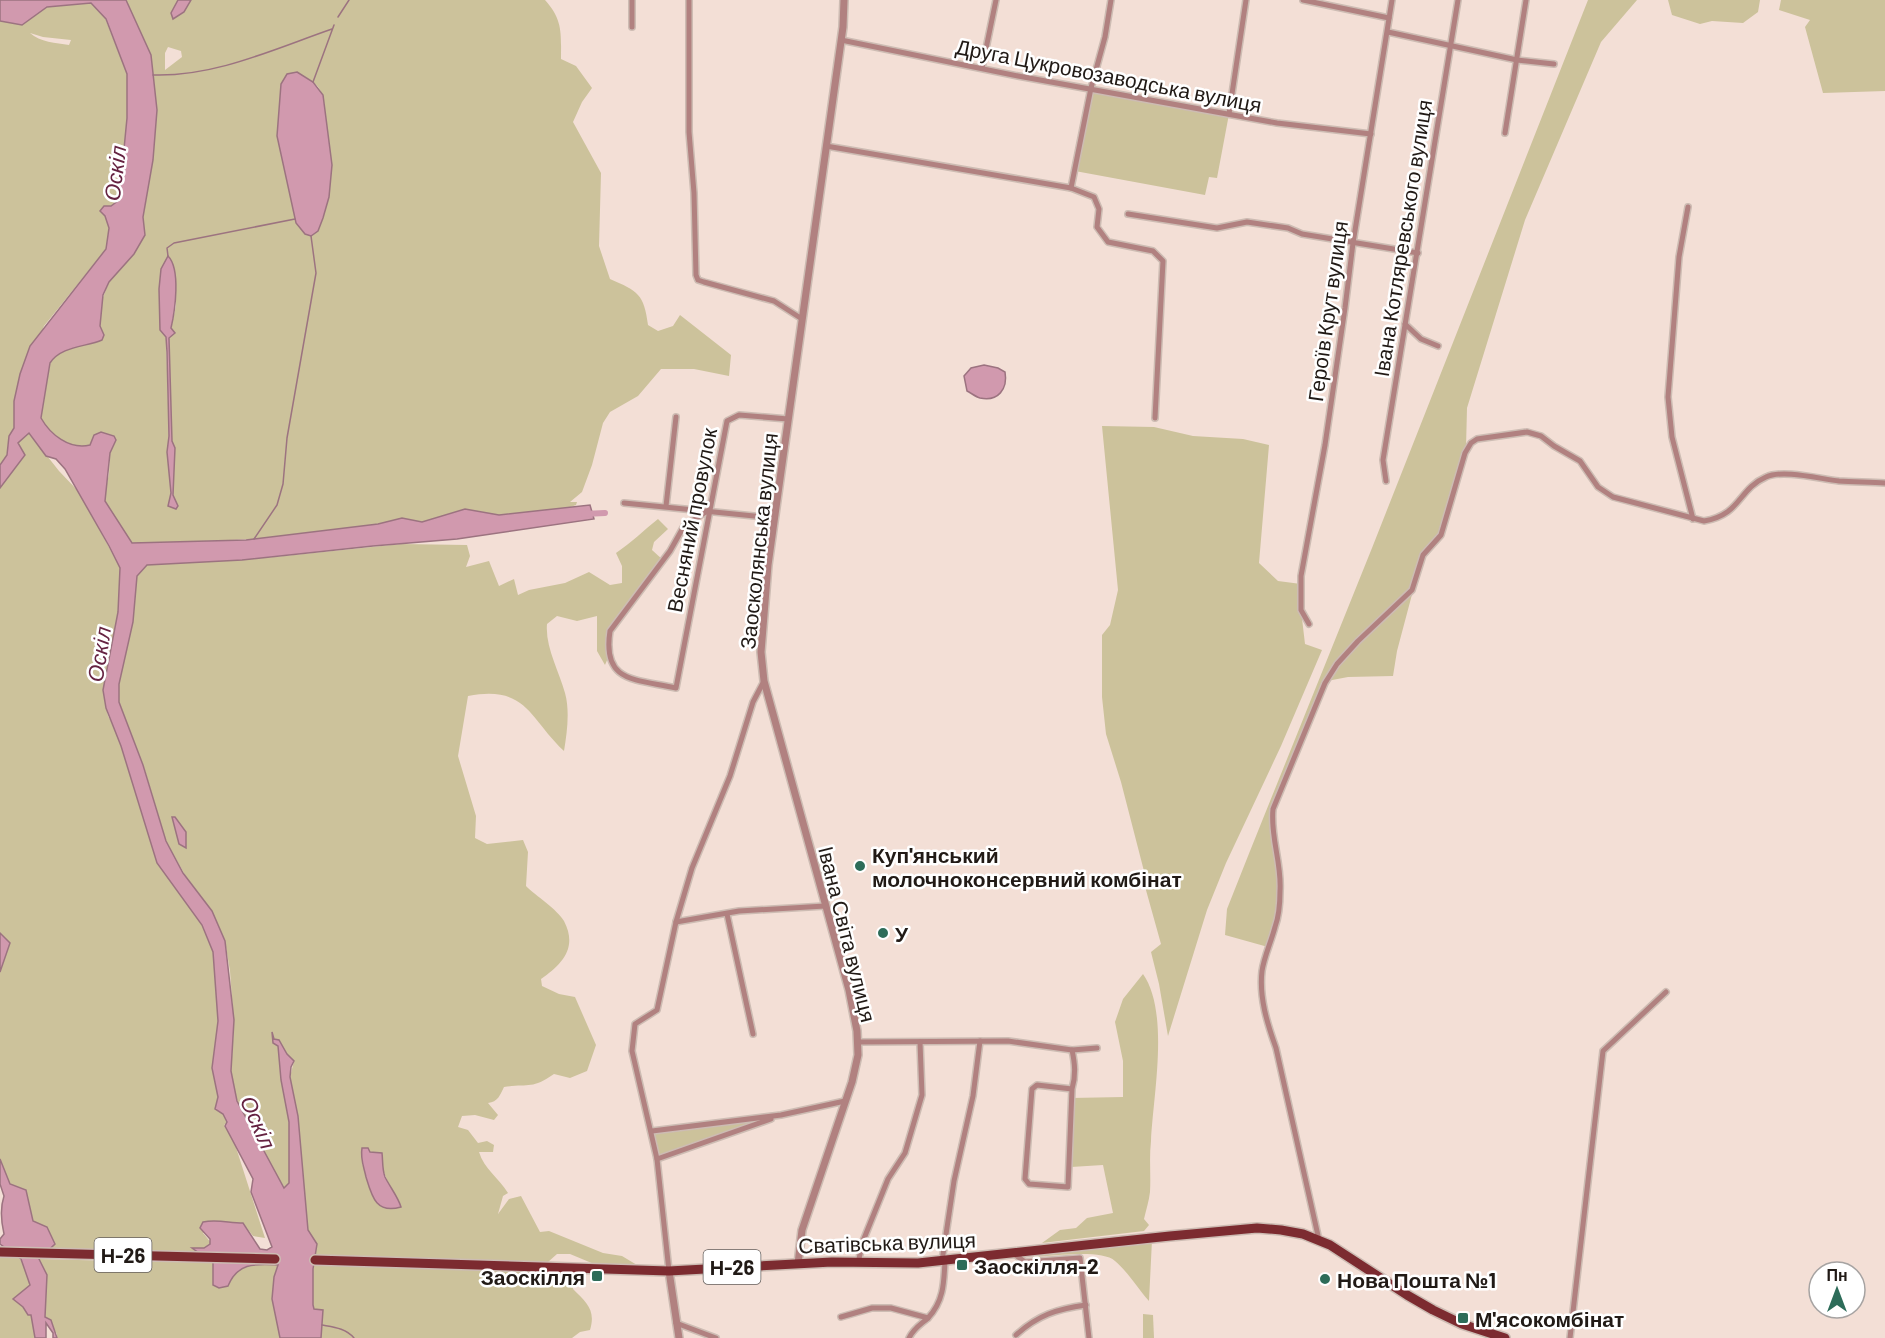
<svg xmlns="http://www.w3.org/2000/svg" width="1885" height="1338" font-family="Barlow,sans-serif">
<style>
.green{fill:#ccc29b;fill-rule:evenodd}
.water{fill:#d199ae;stroke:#9c7380;stroke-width:1.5}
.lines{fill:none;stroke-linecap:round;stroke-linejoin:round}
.stream{stroke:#9c7380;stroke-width:1.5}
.canal{stroke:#d199ae;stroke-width:6}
.minor-casing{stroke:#cdbcb3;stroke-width:8}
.tertiary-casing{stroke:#cdbcb3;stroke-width:10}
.primary-casing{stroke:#cdbcb3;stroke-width:12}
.minor{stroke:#b18180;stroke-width:5}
.tertiary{stroke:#b18180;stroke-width:7}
.primary{stroke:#7c2b30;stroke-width:9}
.poi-dot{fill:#2d6c59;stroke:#fff;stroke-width:2}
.labels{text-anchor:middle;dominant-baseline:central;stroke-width:5;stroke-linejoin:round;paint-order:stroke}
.shield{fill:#fff;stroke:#645f5c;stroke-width:1.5}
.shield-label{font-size:20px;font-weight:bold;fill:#211a16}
.street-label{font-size:21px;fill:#211a16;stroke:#fff}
.poi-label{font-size:21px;font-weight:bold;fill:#211a16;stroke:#fff;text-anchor:start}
.water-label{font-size:22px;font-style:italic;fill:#652241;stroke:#fff}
</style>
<rect width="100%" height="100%" fill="#f3dfd6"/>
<g class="green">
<path d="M126,0H178L171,13L173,19L184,11L191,0H545C563,20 561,33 561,59L576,66L592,88L582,102L573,122L601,173L599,246L610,279C638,291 644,294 648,325L658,331L673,326L680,315L731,355L729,376L694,369H661L638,396L610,412L603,423L592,465L582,492L570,502H577L576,505L568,508L499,515L465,509L422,522L403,518L378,524L254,539L132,544L103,501L109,474L110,453L116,440L94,435L90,445C69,450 50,434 41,418L50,364L86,306L103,335L100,326L102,300L109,282L134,254L145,235L143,217L153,160L157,110L151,55ZM168,47L181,51L182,57L165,70V53ZM287,74C302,73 319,81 323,97C325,105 325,113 326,121C333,160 333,193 318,231L295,218L277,136L281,84ZM174,268L176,306L169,337L172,442L174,447L171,491L167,452L169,436L166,336L159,318L161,269Z"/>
<polygon points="1588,0 1637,0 1601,42 1525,220 1467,408 1466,448 1441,535 1423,553 1397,651 1393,676 1348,677 1327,681 1273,809 1280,876 1276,924 1268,947 1225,935 1227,909 1250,851 1372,548"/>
<polygon points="1668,0 1760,0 1758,12 1743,23 1712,21 1700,24 1672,15"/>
<polygon points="1781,0 1885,0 1885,91 1823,93 1805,27 1810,20 1779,10"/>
<path d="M91,3L105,18L127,74V118L119,200L111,206H104L109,229L106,249L44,326L14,401V428L9,436L7,455L0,465V21L20,24L47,7ZM30,33L43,37L71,40L69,45C56,43 40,42 30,33Z"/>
<polygon points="1091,88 1229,114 1217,178 1209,177 1205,195 1075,171"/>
<polygon points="1102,426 1154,427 1193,436 1243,439 1269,445 1259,563 1278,581 1301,584 1301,610 1305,644 1322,650 1281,746 1226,863 1207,910 1168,1036 1159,984 1151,952 1161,944 1144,883 1145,875 1121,782 1106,734 1102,697 1102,635 1110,625 1118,590"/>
<polygon points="29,433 59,471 80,493 120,568 118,612 103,690 108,716 115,728 121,746 157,863 202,925 213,952 218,1021 212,1068 218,1097 215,1109 223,1114 227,1123 224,1125 233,1138 265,1238 253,1236 243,1223 221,1222 203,1233 212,1244 204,1248 193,1249 200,1253 49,1249 55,1244 39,1224 33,1221 26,1190 10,1184 0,1159 0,972 10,943 0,933 0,488 25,455 18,443"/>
<path d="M658,519L668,529L654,542L652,550L663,560C650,577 622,607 614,625C608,639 612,652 605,665L597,651V616L577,621L557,616L547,624C545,647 559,671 565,693C570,711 567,733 564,751C529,718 527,685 468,696L458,756L476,816L475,838L487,844L523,840L528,852L526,886C536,896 557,909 564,921C578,948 562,964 541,979L542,986L559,994L575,997L596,1045L587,1071L570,1078L554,1074C531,1090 529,1083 504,1087C500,1095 498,1102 488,1103L498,1115L494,1120L475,1115L462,1116L458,1127L468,1130L478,1143L487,1141L494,1145L493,1152H479C484,1169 499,1178 508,1193L503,1196L498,1214L509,1199L521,1196L540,1232L549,1231L603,1253L622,1256L637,1265L594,1264L570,1254H557L548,1262L396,1259L565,1270L572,1275L573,1289C587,1303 596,1310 590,1330L580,1332L572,1338H321L323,1310L314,1309L313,1305V1269L317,1244L307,1231L298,1116L290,1077L294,1061L287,1054L279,1040L274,1039L273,1035V1043L278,1045L281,1080L289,1122V1183L285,1188L277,1177L237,1102L231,1071L234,1026L230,971L225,941L212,911L185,875L166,841L144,767L119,702V684L129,637L137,576L147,565L274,557L401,544L467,545L470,556L466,567L489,561L499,586L514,579L518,595L529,590L565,583L589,572L610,585L622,583V566L616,553C631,543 644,530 658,519ZM370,1152L383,1158L382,1167L393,1195L365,1171L362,1163Z"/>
<path d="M1143,974C1170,1013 1153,1096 1151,1141C1149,1158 1151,1175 1150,1192C1149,1201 1146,1210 1144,1219L1149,1225L1144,1231L1042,1243L1060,1230L1076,1228L1087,1218L1113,1213L1103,1165L1071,1167V1098L1123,1097V1061L1115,1022L1123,999Z"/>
<polygon points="781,1115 657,1159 652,1131"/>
<path d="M1152,1240L1149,1301C1138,1289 1128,1272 1115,1261C1102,1249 1053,1256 1035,1257L1031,1255Z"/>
<path d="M0,1255C27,1255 22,1262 30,1285L13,1299L23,1307L28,1315L31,1314L35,1338H0Z"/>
<path d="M39,1259L156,1262L196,1260L213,1263V1285L228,1286C238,1262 255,1264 278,1265L274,1277L272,1299L280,1338H57V1334L45,1317Z"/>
<polygon points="1143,1314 1153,1315 1154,1338 1143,1338"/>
</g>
<g class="water">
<path d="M0,0H126L151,55L157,110L153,160L143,217L145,235L134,254L109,282L103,295L100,326L104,335L102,340C86,347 61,346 50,363L41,418C50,434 69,450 90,445L94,435L101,432L114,436L116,440L110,453L105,501L132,543L246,540L378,524L402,518L422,522L465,509L499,515L590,505L594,519L457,539L373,546L242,560L147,565L137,576L133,622L119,684V702L143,765L166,841L183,873L212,911L225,941L234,1020L231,1071L237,1101L284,1188L289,1183V1122L281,1080L278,1046L273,1043L272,1032L274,1039L279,1040L287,1054L294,1061L291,1067L290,1077L298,1116L308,1230L317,1244L313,1269V1305L314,1309L323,1310L321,1338H280L272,1299L274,1277L278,1265C255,1264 238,1262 228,1286L219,1288L213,1285V1263L192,1248H204L210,1244V1239L200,1228L203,1222C217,1219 229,1223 243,1223L260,1249L267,1250L272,1247L251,1192L253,1179L225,1126L227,1122L223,1114L215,1109L218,1097L212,1068L218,1021L213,952L202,925L157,863L121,746L106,708L103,690L118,612L120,568L109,546L65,469L56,459L46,456L29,433L18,443L25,455L0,488V465L7,455L9,436L14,428V401L20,374L30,346L106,249L109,228L105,216L100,211L104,206H111L119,200L127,118V74L106,19L91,3L47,7L22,25L0,21Z"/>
<polygon points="178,0 191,0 184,12 173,19 171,13"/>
<polygon points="297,72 313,82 323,95 332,165 329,197 323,218 318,231 311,236 305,234 296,223 277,136 281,84 287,74"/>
<path d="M168,256C181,269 175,311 171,328L175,333L169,338L172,441L175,448L173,495L178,506L176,509L168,506L171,493L167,452L169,436L167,352L166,337L160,330L159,289L161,269Z"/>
<path d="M984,365L998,368L1005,372C1008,389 998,402 980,398C976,397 971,393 967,391L964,376L971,368Z"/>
<polygon points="172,817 175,817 186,832 186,848 179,844"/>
<polygon points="0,933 10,943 0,972"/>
<path d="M362,1148H368L370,1152L382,1153C383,1161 382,1169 385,1177C390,1187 398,1197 401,1207C376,1214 372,1197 366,1177C364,1167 360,1159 362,1148Z"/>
<path d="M0,1159L10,1184L26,1190L33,1221L47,1227L55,1244L39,1259L47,1275L45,1317L51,1320L57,1338H53V1333L46,1323V1338H35L31,1315H28L23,1307L13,1299L30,1285L21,1259L0,1244V1239L4,1234C1,1221 0,1208 4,1196L0,1184Z"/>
</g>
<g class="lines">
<g class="stream">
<polyline points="338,17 349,0"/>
<path d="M153,75C215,77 274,49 332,29"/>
<polyline points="313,82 334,25"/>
<polyline points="168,256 167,248 174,243 295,219"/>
<polyline points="254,539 277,505 283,484 287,438 316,273 311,236"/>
<path d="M322,1325C333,1327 346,1328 354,1338"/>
</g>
<polyline class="canal" points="584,514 605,513"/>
<defs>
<g id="minor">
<polyline points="632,0 632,27"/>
<polyline points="689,0 689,132 694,193 696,275 698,280 704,282 774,301 802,319"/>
<polyline points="1303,0 1389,18"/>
<polyline points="1388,32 1517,60 1554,64"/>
<polyline points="841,40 1018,76 1277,123 1371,134"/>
<polyline points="982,68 996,0"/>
<polyline points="1229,114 1246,0"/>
<polyline points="1505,133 1526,0"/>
<polyline points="826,146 1071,188 1094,197 1099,209 1097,227 1108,242 1153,251 1163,261 1155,418"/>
<polyline points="1071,188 1091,88 1105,37 1111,0"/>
<polyline points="1688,207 1679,257 1668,397 1672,437 1693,519"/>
<polyline points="1128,214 1217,228 1247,222 1288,228 1302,234 1418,253"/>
<polyline points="1405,324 1421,339 1438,346"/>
<polyline points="1386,481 1383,460 1458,0"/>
<polyline points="624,503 775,518"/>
<polyline points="666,506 676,417"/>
<path d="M709,510L684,526L670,551L610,631C602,683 635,679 676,688L727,421L739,415L788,419"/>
<polyline points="1309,624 1301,610 1301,576 1325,445 1345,308 1353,243 1392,0"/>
<polyline points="727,914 753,1034"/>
<polyline points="676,922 739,911 825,906"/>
<polyline points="858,1042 1008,1041 1072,1050 1097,1048"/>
<path d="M1072,1050C1075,1064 1076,1075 1072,1089L1068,1187L1029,1184L1025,1179L1032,1089L1037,1085L1072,1089"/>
<polyline points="652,1131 781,1115 845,1101"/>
<polyline points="657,1159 771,1119"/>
<path d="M1319,1240L1276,1048C1267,1023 1259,997 1262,971C1264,957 1271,942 1275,927C1279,916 1280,903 1280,891C1282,863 1270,837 1273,809L1325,683L1337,664L1358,641L1412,590L1423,555L1441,535L1465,453L1471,443L1477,439L1527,432L1541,436L1554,446L1580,461L1598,487L1613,497L1704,521C1741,515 1738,489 1766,477C1783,469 1820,479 1839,481C1854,482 1870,482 1885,483"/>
<polyline points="1013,1253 1025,1262 1080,1258 1089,1338"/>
<polyline points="942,1261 954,1181 973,1096 980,1041"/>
<polyline points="858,1263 863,1241 888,1179 905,1153 922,1095 920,1042"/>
<polyline points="669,1271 657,1159 632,1051 635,1024 657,1010 676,922 692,868 730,776 753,702 764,681"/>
<polyline points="841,1317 872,1308 891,1308 928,1318"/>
<polyline points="676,1323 716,1338"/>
<path d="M1016,1335C1038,1315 1057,1309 1086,1305"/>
<path d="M909,1338C914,1328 920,1325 928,1318C944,1301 944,1282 945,1260"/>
<polyline points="1570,1338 1603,1051 1666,992"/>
</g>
<g id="tertiary">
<polyline points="798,1264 802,1230 852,1082 858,1055 857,1031 849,990 764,681 761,652 768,565 843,27 844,0"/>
<polyline points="669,1271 679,1338"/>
</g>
<g id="primary">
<polyline points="0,1252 275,1259"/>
<polyline points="315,1260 669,1271 832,1262 918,1263 1170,1236 1257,1228 1281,1230 1303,1234 1330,1245 1407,1295 1433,1310 1462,1324 1505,1338"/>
</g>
</defs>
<use href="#minor" class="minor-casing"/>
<use href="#tertiary" class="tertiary-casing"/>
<use href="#primary" class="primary-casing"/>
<use href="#minor" class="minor"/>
<use href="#tertiary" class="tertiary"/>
<use href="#primary" class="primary"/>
</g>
<g class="poi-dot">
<circle cx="860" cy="866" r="6"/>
<circle cx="883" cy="933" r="6"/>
<rect x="956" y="1259" width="12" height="12" rx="3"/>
<rect x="591" y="1270" width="12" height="12" rx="3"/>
<circle cx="1325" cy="1279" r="6"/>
<rect x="1457" y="1312" width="12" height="12" rx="3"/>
</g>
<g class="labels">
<g class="shield">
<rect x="94.5" y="1238" width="57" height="34" rx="4.5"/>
<rect x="703.5" y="1250" width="57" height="34" rx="4.5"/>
</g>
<g class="shield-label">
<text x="123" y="1255">Н-26</text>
<text x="732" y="1267">Н-26</text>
</g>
<g class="street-label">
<text transform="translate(1109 75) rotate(11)">Друга Цукровозаводська вулиця</text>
<text transform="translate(1402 238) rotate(-81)">Івана Котляревського вулиця</text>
<text transform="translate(1327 311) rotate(-82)">Героїв Крут вулиця</text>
<text transform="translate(691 520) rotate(-79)">Весняний провулок</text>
<text transform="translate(758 541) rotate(-84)">Заосколянська вулиця</text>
<text transform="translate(848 934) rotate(76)">Івана Світа вулиця</text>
<text transform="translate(887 1242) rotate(-2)">Сватівська вулиця</text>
</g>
<g class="poi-label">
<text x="872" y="854">Куп'янський<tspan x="872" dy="24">молочноконсервний комбінат</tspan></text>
<text x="895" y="933">У</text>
<text x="974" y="1265">Заоскілля-2</text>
<text x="585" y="1276" text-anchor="end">Заоскілля</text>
<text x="1337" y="1279">Нова Пошта №1</text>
<text x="1475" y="1318">М'ясокомбінат</text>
</g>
<g class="water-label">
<text transform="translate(114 173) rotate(-83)">Оскіл</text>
<text transform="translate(98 654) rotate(-81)">Оскіл</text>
<text transform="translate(259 1122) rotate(66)">Оскіл</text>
</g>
</g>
<g transform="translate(1837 1290)"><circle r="28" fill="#ffffff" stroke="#a6a3a2" stroke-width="1.5"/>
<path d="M0-4.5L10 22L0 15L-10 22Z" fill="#2d6c59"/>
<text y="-9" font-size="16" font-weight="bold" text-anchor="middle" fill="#211a16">Пн</text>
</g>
</svg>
